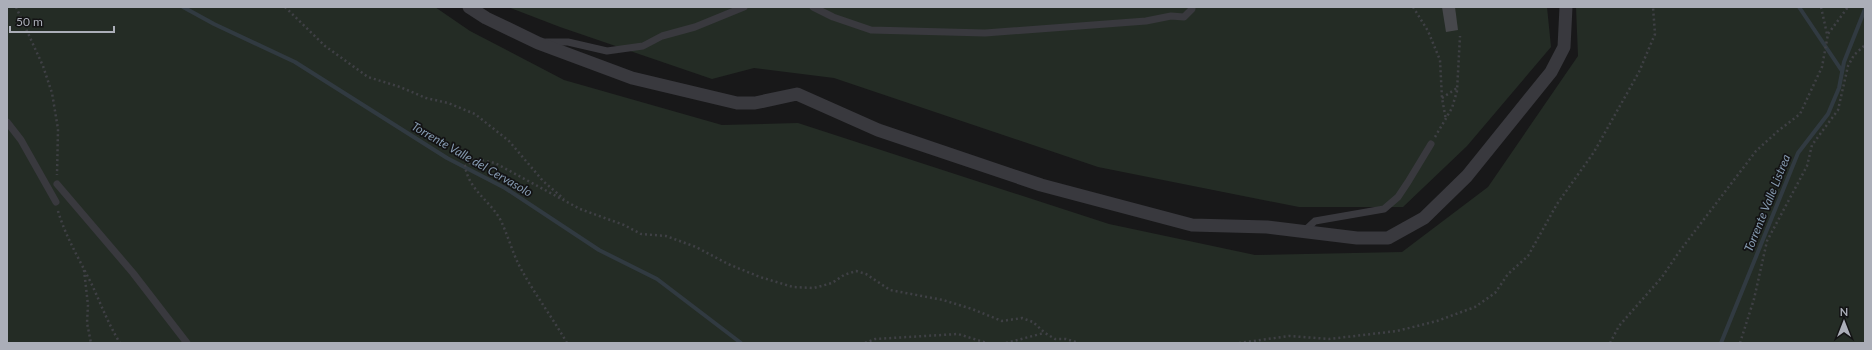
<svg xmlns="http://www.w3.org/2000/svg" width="1872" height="350" font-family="Lato,sans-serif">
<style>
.green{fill:#242c25}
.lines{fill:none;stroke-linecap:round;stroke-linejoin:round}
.stream{stroke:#313a41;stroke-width:4}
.building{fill:#47484c}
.path{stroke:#3f4045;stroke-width:2.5;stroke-dasharray:2 3;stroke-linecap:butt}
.service{stroke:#39393e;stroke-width:7}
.minor{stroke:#39393e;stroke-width:13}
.labels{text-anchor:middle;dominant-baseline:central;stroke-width:3.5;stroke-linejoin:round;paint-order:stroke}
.water-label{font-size:12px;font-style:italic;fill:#859ab0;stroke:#131314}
</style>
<rect width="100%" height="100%" fill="#181819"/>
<g class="green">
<polygon points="7,7 435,7 470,31 564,80 722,125 798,123 1109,224 1255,255 1402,252 1488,187 1578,56 1576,7 1865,7 1865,343 7,343"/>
<polygon points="508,7 1547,7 1551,47 1467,146 1403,207 1299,207 1098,167 834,78 754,68 712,79 560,27"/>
</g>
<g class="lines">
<g class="stream">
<polyline points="183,7 214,24 295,62 447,158 505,188 599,250 657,279 741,343"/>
<polyline points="1799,7 1842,71"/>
<polyline points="1721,343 1798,153 1828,114 1839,88 1844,62 1865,9"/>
</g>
</g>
<polygon class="building" points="1442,7 1455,7 1458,30 1446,32"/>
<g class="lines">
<g class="path">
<polyline points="16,7 43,66 52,93 58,129 57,175"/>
<polyline points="285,7 325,46 368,77 400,87 426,98 448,103 475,114 509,141 543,181 564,199"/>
<polyline points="1413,7 1428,31 1440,60 1442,98 1446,120"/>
<polyline points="1821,7 1827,34"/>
<polyline points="1442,98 1457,88"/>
<polyline points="1435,137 1452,108 1457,91 1460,36"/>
<path d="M58,211C66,238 81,262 93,287C102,307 109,325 120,343"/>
<polyline points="84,270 88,305 87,323 91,343"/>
<path d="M567,343C552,317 534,293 520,267C512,252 508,235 500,219C489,200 469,190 465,166L475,159L495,163L580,209L624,225L641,234L666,236L696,247L728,264L760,277L793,287L814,288L832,283L844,275L856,271L866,274L890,290L943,300L972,309L1002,321L1022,318L1033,322L1045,333L1055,339H1066L1079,343"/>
<polyline points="865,343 875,339 958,334 987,343"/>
<polyline points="1006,343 1044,333"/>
<polyline points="1239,343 1289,336 1329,339 1397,331 1437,321 1475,307 1495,293 1508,274 1528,256 1557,204 1594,152 1639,72 1655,34 1653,7"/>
<polyline points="1610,343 1619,326 1662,277 1679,252 1756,151 1778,131 1800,114 1822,67 1828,34 1848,7"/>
<polyline points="1740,343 1754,299 1767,241 1807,166 1812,145 1838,110 1848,66 1854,55 1865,45"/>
</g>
<g class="service">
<polyline points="813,7 833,17 871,30 985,33 1146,21 1171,16 1184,17 1192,9 1192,7"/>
<polyline points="546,42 568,42 607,51 643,46 662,36 695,27 744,7"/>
<polyline points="7,122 21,140 56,202"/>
<polyline points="57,184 133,273 187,343"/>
<polyline points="1303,232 1315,221 1384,209 1398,197 1408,182 1431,144"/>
</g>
<polyline class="minor" points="469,7 486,18 538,43 632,78 737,103 755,103 797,94 878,130 1041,185 1192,225 1267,227 1357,238 1388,238 1424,218 1467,176 1551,72 1564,47 1566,7"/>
</g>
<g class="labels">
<g class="water-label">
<text transform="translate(472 159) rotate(30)">Torrente Valle del Cervasolo</text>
<text transform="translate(1767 203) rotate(-68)">Torrente Valle Listrea</text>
</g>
</g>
<rect width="1872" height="350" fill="none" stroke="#abaeb8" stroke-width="16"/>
<g transform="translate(1844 322)" stroke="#131314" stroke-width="3" paint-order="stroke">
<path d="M0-3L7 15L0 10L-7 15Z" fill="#abaeb8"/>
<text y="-6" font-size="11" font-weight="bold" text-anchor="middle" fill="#abaeb8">N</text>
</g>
<path d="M10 26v6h104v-6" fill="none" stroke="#abaeb8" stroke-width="2"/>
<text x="16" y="26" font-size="12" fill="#abaeb8" stroke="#131314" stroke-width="3" paint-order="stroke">50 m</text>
</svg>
